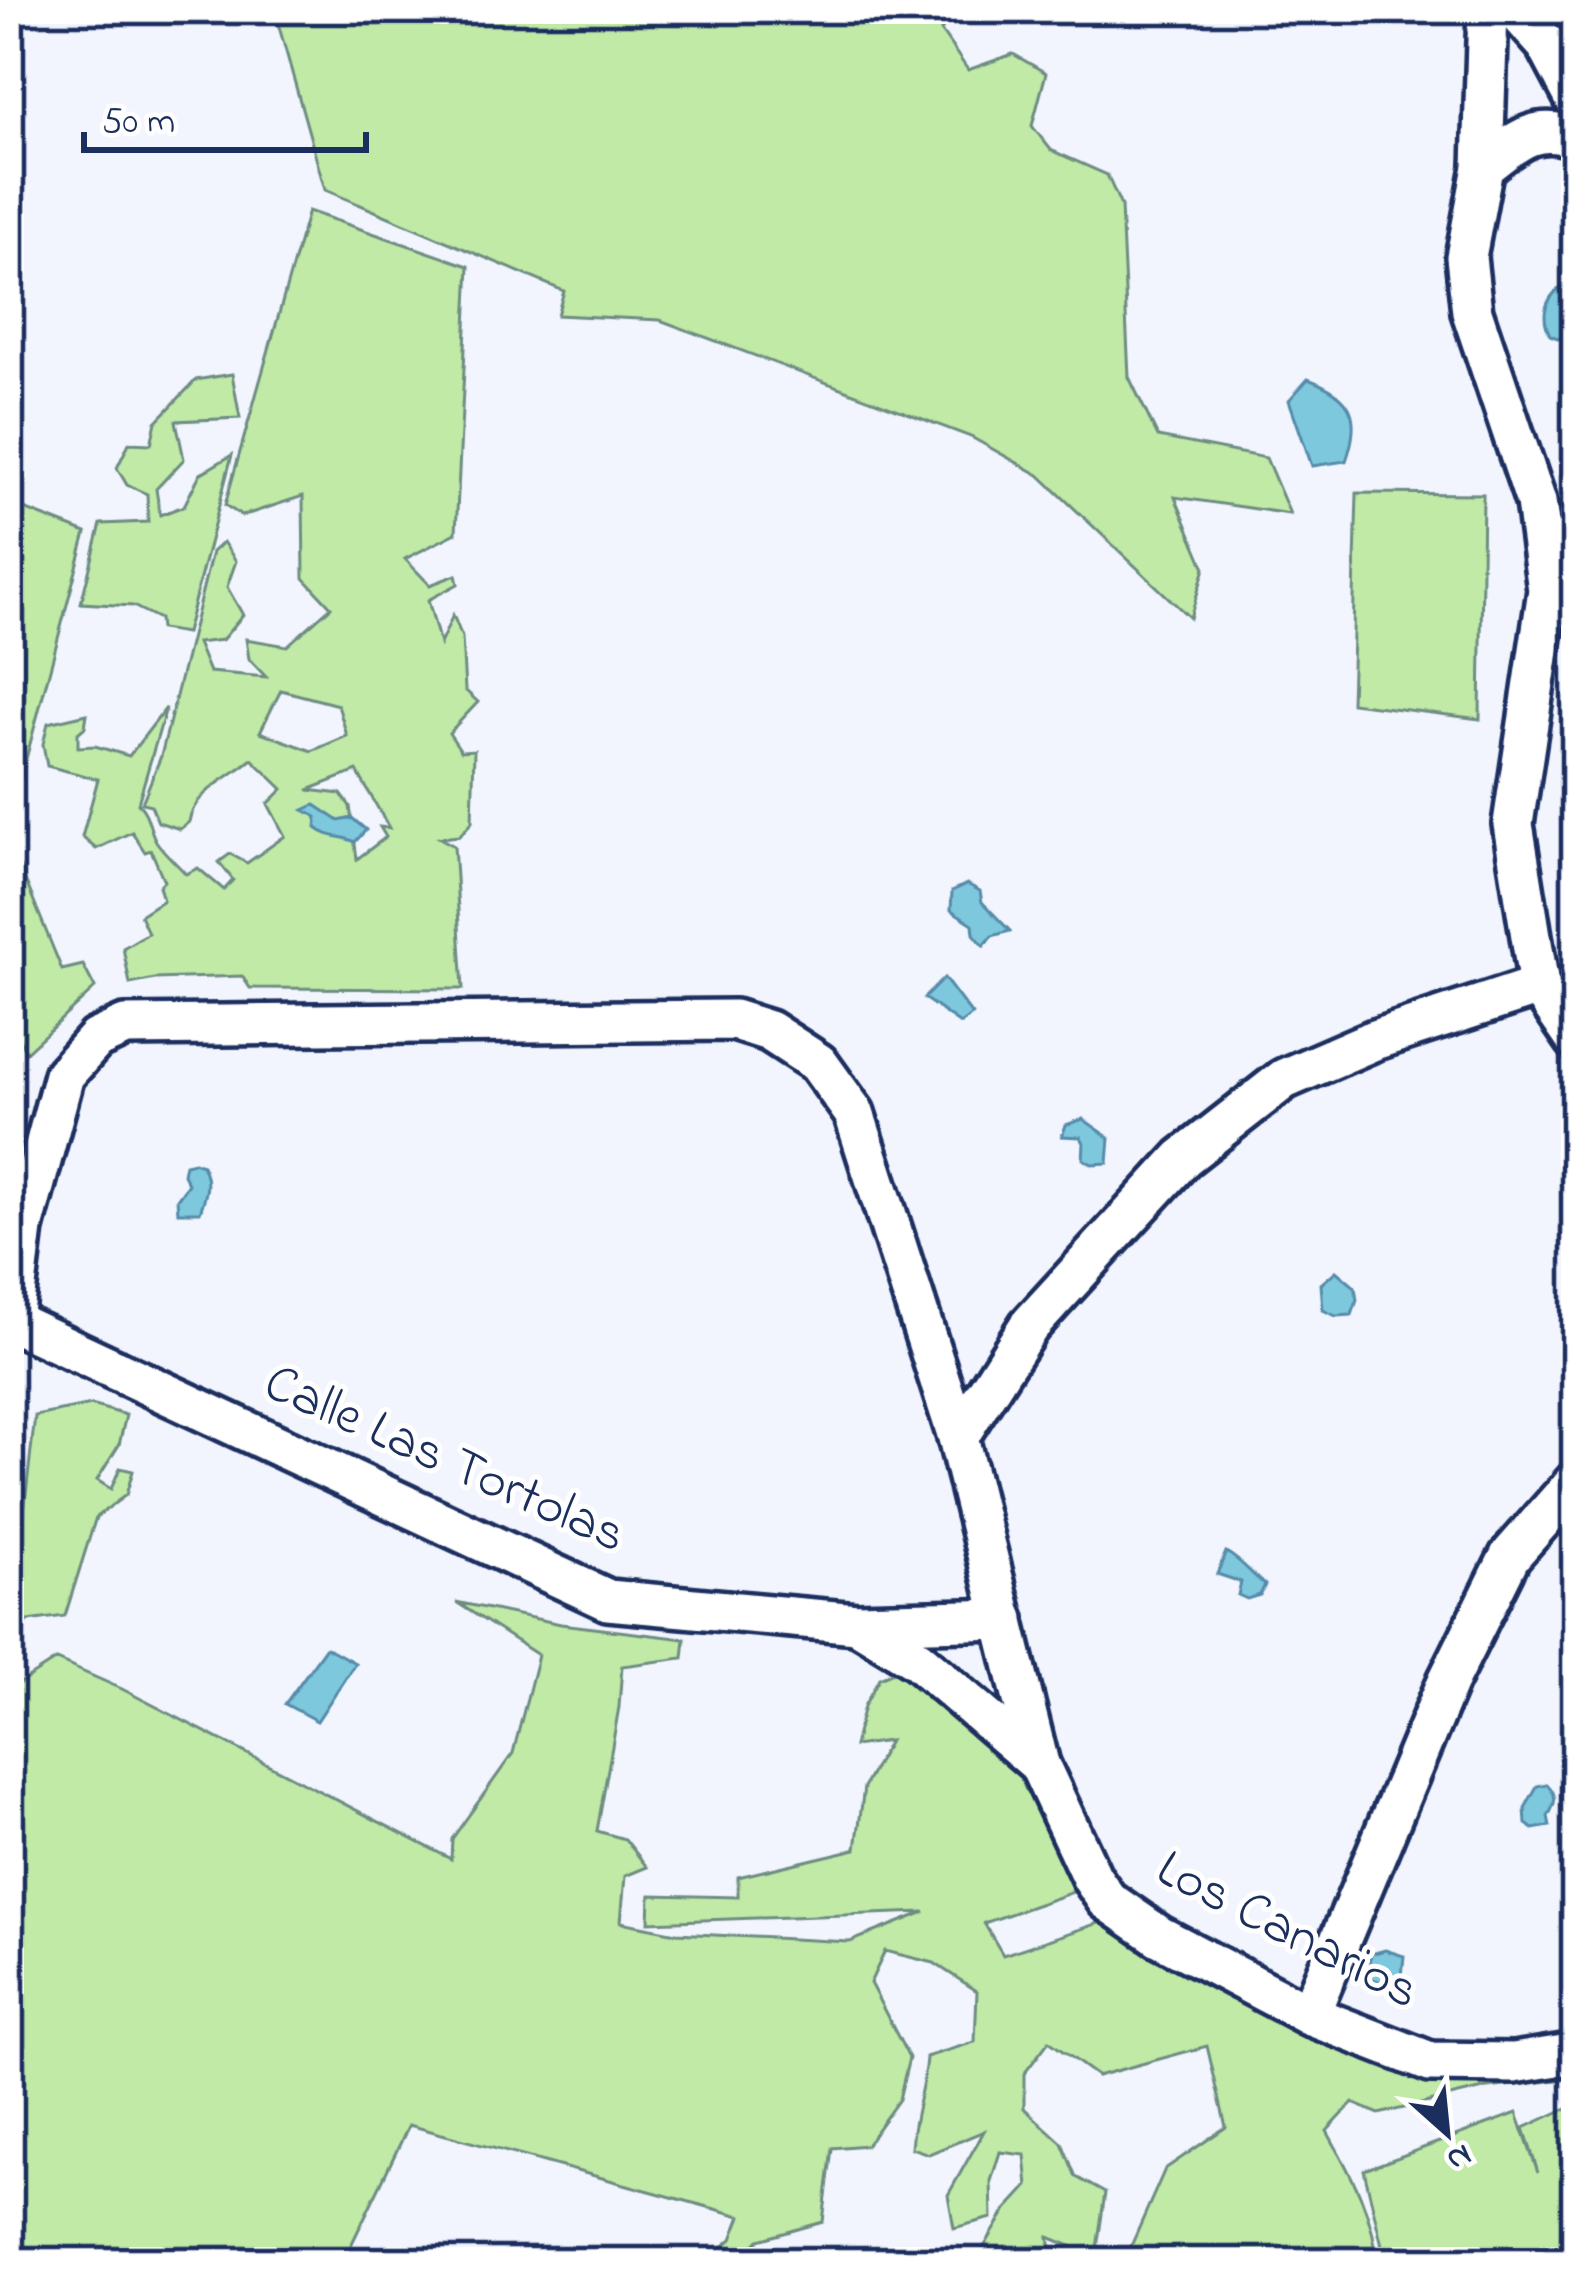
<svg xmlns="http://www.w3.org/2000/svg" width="1585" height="2271" font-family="'Indie Flower',sans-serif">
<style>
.green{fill:#c0eaa6;stroke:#6e8c82;stroke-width:3;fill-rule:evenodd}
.water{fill:#7dc8dc;stroke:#568baa;stroke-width:3}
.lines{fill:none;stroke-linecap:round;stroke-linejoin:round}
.minor-casing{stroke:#1b2f5e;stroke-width:48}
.minor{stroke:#fff;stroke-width:39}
.labels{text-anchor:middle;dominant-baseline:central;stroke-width:10;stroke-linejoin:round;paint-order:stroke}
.street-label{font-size:54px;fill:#1b2f5e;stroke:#fff}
</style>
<rect width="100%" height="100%" fill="#f2f5fe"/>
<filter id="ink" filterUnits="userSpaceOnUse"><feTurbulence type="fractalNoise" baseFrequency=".00833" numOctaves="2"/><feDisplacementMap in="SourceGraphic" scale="24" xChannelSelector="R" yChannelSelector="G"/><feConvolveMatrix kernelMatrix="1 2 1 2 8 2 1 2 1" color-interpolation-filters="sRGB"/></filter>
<g filter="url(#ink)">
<g class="green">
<polygon points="274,9 956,9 941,31 968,70 1013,54 1046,73 1032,126 1051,150 1107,175 1121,206 1129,377 1158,437 1266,458 1290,514 1175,497 1205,568 1190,618 1039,475 971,437 660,320 557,315 564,291 325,190"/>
<path d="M308,211L469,266L456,533L405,559L430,585L456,575L458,584L428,600L440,644L453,615L462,637L465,690L478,702L449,733L461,751L474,750L472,822L459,836L440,838L454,846L463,989L250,988L242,976L155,979L130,984L123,948L148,933L140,915L163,900L159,886L164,881L151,850L145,852L132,832L96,849L82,837L98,779L47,766L43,744L48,723L87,714L85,727L78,733V747L95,746L129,756L166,708L138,803C150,816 148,827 156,841C164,853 176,863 186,874L198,868L224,890L233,880L219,862L230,854L247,863L285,836L268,804L283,789L252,759C231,777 193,792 189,822L180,829L158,822L151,805L142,803L161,756L212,552L223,542L236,561L227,587L243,615L222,640L197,643L209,672L266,677L249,659L246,639L287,646L331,607L304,578L303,496L242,516L225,505ZM281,690L338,705L347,736L312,751L260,732ZM357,771L389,828L380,827L386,837L357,859L350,806L341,794L308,790Z"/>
<polygon points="232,374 240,418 176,421 184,459 156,489 160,515 184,506 200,474 232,455 186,633 160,629 159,619 133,606 81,603 101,524 148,522 147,494 127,485 117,468 129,443 151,444 156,422 196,380"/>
<polygon points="1357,493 1483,494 1480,719 1351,703"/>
<polygon points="9,503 86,533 9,823 9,650 18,606 9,553"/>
<polygon points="9,840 62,970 83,965 95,988 26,1052 9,1018 9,984 20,976 9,958"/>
<polygon points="91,1405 126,1415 119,1445 97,1480 111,1489 120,1468 133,1471 126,1495 96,1517 65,1616 29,1621 9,1644 9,1584 16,1581 35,1416"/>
<path d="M456,1602L561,1624L685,1639L683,1658L622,1666L619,1707L597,1831L625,1839L647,1867L625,1876L621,1922L676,1933L850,1942L925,1912L649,1922L650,1895L738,1897V1877L856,1849L864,1787L889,1741L854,1746L864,1706L879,1678L903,1668L1032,1771L1068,1853L1076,1891L984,1923L1003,1955L1108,1920L1303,2023L1576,2067V2078L1488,2088L1379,2114L1353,2103L1327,2131C1350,2173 1374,2213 1377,2262H1124L1165,2169L1226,2127L1207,2046L1097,2076L1049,2041L1024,2074V2108L1062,2143L1076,2177L1105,2193L1095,2262H1080L1071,2246L1049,2237L1053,2262H975L1007,2209L1028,2186L1025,2155L1000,2152L991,2181L992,2218L954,2228L948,2195L984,2131L929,2154L911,2148C913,2116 924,2089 926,2057L975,2042L977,1991L934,1963L885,1951L870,1983L909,2058L899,2099L866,2145L832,2148L823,2222L759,2240L739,2262H705L732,2239L741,2216L409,2125L343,2262H9V1690L56,1660L122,1689L451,1859L452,1839L513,1753L538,1655Z"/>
<polygon points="1576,2104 1576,2262 1386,2262 1364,2170 1517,2113 1538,2173 1524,2128"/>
</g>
<g class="water">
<path d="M1576,279V321L1560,339L1550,335C1537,309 1551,289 1576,279Z"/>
<path d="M1308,379C1353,396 1362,416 1346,461L1312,466L1289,400Z"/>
<path d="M315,805L339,821L352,818L366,830L355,842C341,835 330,839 316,828L317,817L304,810Z"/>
<polygon points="967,884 980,891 982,902 1010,931 992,936 984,946 974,934 973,924 951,910 952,891"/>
<polygon points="944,978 972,1015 960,1024 924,998"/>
<polygon points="1083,1119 1110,1138 1108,1163 1092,1164 1083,1159 1084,1143 1081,1137 1062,1136 1066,1125"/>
<path d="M194,1162L202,1165C211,1183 206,1194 200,1212H178L177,1199L188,1184L183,1174L185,1164Z"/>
<polygon points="1336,1271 1355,1287 1357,1300 1352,1315 1336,1316 1323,1310 1321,1284"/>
<path d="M1226,1552C1242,1561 1251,1574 1265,1585L1260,1595L1247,1599L1238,1595L1241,1582L1217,1574Z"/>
<polygon points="326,1647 355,1663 317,1721 285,1704"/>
<path d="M1547,1784C1558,1795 1556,1803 1548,1816L1550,1826L1533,1829L1526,1824L1525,1808L1537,1786Z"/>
<polygon points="1385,1950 1404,1956 1402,1976 1392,1985 1365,1977 1371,1954"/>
</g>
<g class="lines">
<defs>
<g id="minor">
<polyline points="1488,9 1483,167 1466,257 1472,312 1536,502 1548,590 1513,824 1539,986 1576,1040"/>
<polyline points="1515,9 1547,45 1576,100"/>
<path d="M1483,167C1516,142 1534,122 1576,138"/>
<polyline points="1539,986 1374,1040 1284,1079 1183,1158 1029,1326 958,1437 1039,1764 1092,1878 1107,1900 1159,1936 1309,2015 1430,2062 1514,2063 1576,2053"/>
<polyline points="9,1320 608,1600 857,1623 1004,1619"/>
<polyline points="12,1320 23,1228 64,1075 96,1039 125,1026 734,1020 769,1031 818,1063 854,1113 958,1437"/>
<polyline points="857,1623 918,1660 1039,1764"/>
<polyline points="1309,2015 1448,1681 1510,1556 1576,1481"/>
</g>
</defs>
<use href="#minor" class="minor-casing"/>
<use href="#minor" class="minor"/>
</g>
</g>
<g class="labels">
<g class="street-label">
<text transform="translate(444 1461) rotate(24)">Calle Las Tortolas</text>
<text transform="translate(1287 1932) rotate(27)">Los Canarios</text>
</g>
</g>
<rect width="1585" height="2271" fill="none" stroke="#fff" stroke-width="48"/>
<rect x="24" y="24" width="1537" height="2223" fill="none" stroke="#1b2f5e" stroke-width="4.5" filter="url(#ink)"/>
<g transform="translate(1447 2133) rotate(153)" stroke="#ffffff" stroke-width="9" paint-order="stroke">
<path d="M0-9L21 45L0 30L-21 45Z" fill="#1b2f5e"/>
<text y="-18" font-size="33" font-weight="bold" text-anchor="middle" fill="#1b2f5e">N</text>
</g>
<path d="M84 132v18h282v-18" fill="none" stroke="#1b2f5e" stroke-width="6"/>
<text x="102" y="132" font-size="36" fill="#1b2f5e" stroke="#ffffff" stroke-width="9" paint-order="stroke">50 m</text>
</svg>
